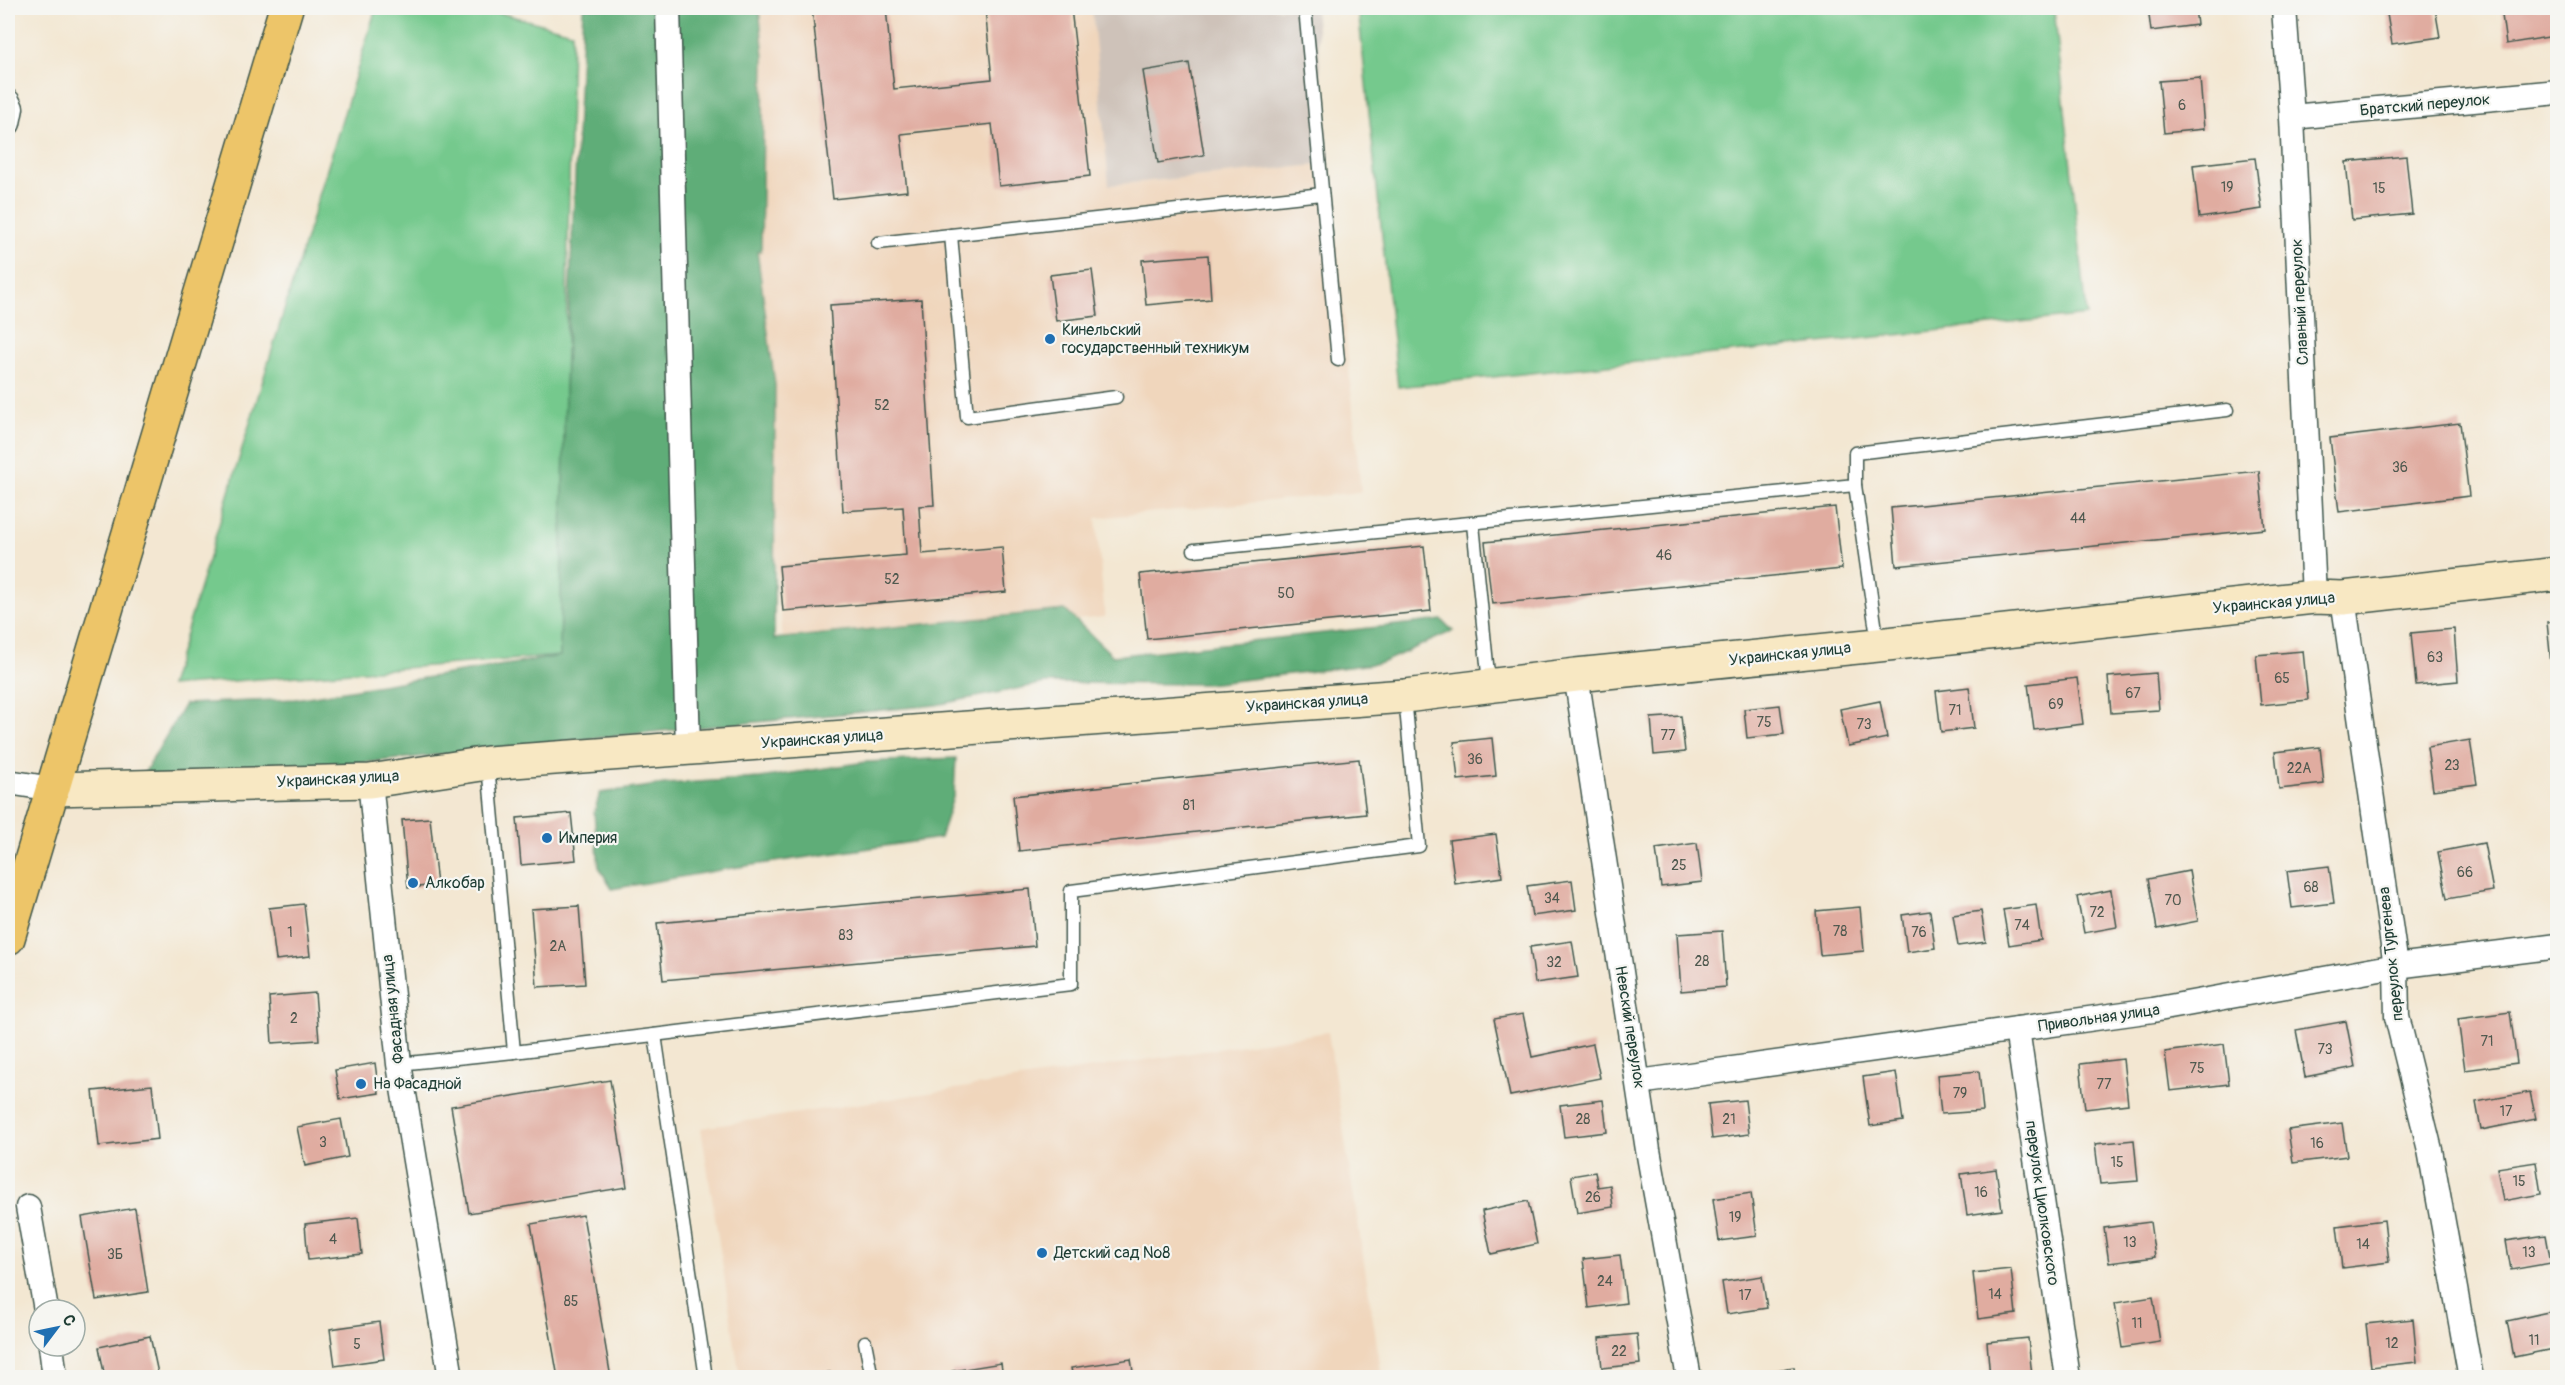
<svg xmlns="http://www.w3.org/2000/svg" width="2565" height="1385" font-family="Pangolin,sans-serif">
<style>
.built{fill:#f0d6bc}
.industrial{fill:#cec2b9}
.green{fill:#74c98d;stroke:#4a8360;stroke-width:1.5}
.forest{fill:#5fad78;stroke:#3f7556;stroke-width:1.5}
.building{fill:#e0aca0}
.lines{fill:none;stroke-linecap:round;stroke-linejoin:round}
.lane-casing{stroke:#3f564c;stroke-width:15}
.street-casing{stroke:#3f564c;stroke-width:27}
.secondary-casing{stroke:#3f564c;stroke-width:36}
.primary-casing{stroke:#3f564c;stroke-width:36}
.lane{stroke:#fff;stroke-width:12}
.street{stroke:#fff;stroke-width:24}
.secondary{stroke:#f8e8c3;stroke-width:33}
.primary{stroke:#edc569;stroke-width:33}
.poi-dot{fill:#1f6fb2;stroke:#f6f6f2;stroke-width:2}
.labels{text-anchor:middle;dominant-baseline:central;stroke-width:4.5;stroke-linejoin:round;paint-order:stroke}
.number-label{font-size:14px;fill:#4f594f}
.street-label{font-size:16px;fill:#1f3d34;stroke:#f6f6f2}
.poi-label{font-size:16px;fill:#1f3d34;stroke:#f6f6f2;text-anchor:start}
</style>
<rect width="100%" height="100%" fill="#f6f6f2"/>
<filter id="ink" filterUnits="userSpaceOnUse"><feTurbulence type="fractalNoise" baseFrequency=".0167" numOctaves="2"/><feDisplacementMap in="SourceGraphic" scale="12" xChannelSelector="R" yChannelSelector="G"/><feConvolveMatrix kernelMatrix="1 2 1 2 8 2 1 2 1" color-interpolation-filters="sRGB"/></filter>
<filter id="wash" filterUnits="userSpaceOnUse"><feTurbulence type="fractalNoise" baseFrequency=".008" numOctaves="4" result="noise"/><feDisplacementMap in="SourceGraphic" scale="24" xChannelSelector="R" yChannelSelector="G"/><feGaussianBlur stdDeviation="1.35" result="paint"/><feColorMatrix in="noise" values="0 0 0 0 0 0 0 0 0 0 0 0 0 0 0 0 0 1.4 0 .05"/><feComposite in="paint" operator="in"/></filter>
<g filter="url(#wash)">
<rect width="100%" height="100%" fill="#f3e7d2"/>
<g class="built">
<polygon points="721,8 1092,8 1110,185 1329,164 1361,492 1096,518 1105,617 784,648"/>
<polygon points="1328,1032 1382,1377 740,1377 701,1128"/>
</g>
<polygon class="industrial" points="1092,8 1315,8 1329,164 1109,185"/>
<g class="green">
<polygon points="376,8 481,8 572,32 560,656 170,686"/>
<polygon points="1358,8 2054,8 2087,315 1398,387"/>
</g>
<g class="forest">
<polygon points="583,8 759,8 764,57 761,251 757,251 775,385 774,639 1065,610 1113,656 1442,620 1453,631 1381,663 1208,684 1046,683 936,705 662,731 136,787 185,704 295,699 560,656 565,388"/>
<polygon points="956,758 954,794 940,838 732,868 612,889 599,867 594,813 600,793 665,784 760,778 866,762"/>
</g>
<g id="blocks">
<g class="building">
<polygon points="812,8 886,8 894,89 992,79 985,8 1071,8 1090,176 999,186 992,124 901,134 907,191 833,199"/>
<polygon points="2148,8 2195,8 2197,25 2151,31"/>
<polygon points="2386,8 2435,8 2440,37 2392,44"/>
<polygon points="2501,8 2551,8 2555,36 2506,44"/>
<polygon points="1189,63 1204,155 1158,163 1143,71"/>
<polygon points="2200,78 2204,129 2164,133 2159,81"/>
<polygon points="2406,156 2412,214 2352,220 2346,162"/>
<polygon points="2255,158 2262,209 2199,218 2193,165"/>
<polygon points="2554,185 2558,185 2558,208 2556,208"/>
<polygon points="1208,255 1211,299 1146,305 1142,260"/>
<polygon points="1092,270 1098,316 1056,321 1050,275"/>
<polygon points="921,299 934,505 919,506 922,554 1002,547 1006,592 783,611 779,566 906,555 903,507 843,511 830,305"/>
<polygon points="2460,423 2469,496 2339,512 2330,438"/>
<polygon points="2259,471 2265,529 1896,566 1891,508"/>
<polygon points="1835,507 1842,569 1492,604 1485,542"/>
<polygon points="1424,546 1431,611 1147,639 1140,574"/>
<polygon points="2558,621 2558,663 2551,664 2547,622"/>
<polygon points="2454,629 2458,681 2416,685 2411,633"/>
<polygon points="2303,651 2308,700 2261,705 2256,655"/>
<polygon points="2156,673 2159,710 2111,713 2108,677"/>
<polygon points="2077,678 2083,724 2034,730 2028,684"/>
<polygon points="1969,687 1974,728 1941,732 1936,691"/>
<polygon points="1880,701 1887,738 1848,746 1840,709"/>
<polygon points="1780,705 1784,734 1747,738 1744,709"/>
<polygon points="1681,716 1685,752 1654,755 1651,718"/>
<polygon points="1492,738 1496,776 1458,780 1454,742"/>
<polygon points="2470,740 2477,784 2433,790 2427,747"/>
<polygon points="2320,747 2324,784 2279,789 2275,752"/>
<polygon points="1359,759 1366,814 1019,851 1013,796"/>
<polygon points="571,813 576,860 521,865 517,818"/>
<polygon points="430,818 437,885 408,888 402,820"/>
<polygon points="1496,834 1502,877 1455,884 1449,840"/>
<polygon points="1697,843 1702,882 1661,887 1656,849"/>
<polygon points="2484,843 2493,891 2447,899 2438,852"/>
<polygon points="2329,866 2334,903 2292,908 2287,871"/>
<polygon points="2189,871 2198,921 2157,929 2148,879"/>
<polygon points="1572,880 1576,910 1532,916 1527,886"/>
<polygon points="1030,889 1035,946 663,980 657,923"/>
<polygon points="2111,890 2117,927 2084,933 2077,897"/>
<polygon points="304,904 310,956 276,960 269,908"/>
<polygon points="2036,905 2041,940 2009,945 2003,910"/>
<polygon points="579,906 585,984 537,987 531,909"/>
<polygon points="1860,907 1864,951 1820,955 1816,911"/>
<polygon points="1930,911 1935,948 1907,952 1902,915"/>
<polygon points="1981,911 1986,942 1958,946 1953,915"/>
<polygon points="1722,931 1726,987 1681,991 1677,934"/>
<polygon points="1572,941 1578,977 1535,983 1530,947"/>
<polygon points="315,993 319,1040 272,1043 269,997"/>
<polygon points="2510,1012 2517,1063 2465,1070 2458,1019"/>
<polygon points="1523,1014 1532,1057 1593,1044 1600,1078 1510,1096 1494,1019"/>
<polygon points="2346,1021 2355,1067 2305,1077 2296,1030"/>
<polygon points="2224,1044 2229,1084 2170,1091 2165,1052"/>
<polygon points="2123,1059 2128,1104 2085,1109 2080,1064"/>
<polygon points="375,1063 379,1093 340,1099 335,1070"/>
<polygon points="1979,1071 1983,1111 1941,1114 1937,1075"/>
<polygon points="1896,1072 1903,1121 1870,1126 1863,1077"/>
<polygon points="610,1080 627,1187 469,1213 451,1106"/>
<polygon points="152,1085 158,1139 99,1146 93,1091"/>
<polygon points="2530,1092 2536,1119 2481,1130 2476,1102"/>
<polygon points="1603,1100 1607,1132 1564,1137 1560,1105"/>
<polygon points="1745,1100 1749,1134 1712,1139 1708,1104"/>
<polygon points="341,1119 348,1157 305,1166 297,1127"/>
<polygon points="2342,1123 2347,1156 2293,1163 2288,1130"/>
<polygon points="2134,1140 2138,1181 2100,1184 2095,1144"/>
<polygon points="2536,1162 2541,1194 2503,1201 2497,1168"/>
<polygon points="1996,1169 2002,1210 1967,1215 1961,1174"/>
<polygon points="1595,1172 1598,1187 1610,1185 1613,1207 1577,1213 1571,1176"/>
<polygon points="1751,1193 1757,1236 1719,1241 1713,1199"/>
<polygon points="1528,1201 1537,1244 1491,1254 1482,1211"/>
<polygon points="135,1208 148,1292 96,1300 82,1217"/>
<polygon points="583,1215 611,1378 558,1378 531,1224"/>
<polygon points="358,1218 362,1254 308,1260 305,1224"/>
<polygon points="2384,1220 2389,1262 2342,1268 2337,1226"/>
<polygon points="2150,1222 2155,1257 2109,1263 2104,1228"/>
<polygon points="2546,1235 2551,1263 2511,1270 2506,1241"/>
<polygon points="1620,1255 1626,1303 1589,1308 1583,1259"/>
<polygon points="2011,1269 2016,1314 1978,1319 1973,1273"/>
<polygon points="1762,1276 1767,1308 1727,1314 1722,1282"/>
<polygon points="2153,1297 2160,1342 2122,1348 2115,1303"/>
<polygon points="2553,1311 2558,1331 2558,1348 2514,1357 2507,1321"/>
<polygon points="2413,1319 2417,1362 2371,1367 2366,1324"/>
<polygon points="379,1322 384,1359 335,1366 330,1329"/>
<polygon points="1637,1334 1640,1364 1602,1368 1599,1338"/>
<polygon points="150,1336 159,1378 105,1378 99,1347"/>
<polygon points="2028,1338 2032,1376 1990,1378 1987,1342"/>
<polygon points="1131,1359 1134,1378 1073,1378 1071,1368"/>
<polygon points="1001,1363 1003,1378 953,1378 952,1371"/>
<polygon points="1794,1367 1795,1378 1754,1378 1754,1374"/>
<polygon points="830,1372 831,1378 803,1378 803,1376"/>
</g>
</g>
</g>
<g filter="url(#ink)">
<use href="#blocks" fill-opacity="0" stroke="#3f564c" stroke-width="1.5"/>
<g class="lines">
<defs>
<g id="lane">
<polyline points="1305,8 1338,360"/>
<polyline points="951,235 967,417 1116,397"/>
<polyline points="878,243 1322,194"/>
<polyline points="1855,485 1878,644"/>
<polyline points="1473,524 1489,684"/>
<polyline points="1194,550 1855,485 1855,453 2227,410"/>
<polyline points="655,1035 706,1378"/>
<polyline points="514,1052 1071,984 1071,891 1419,846 1405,697"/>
<polyline points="399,1064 514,1052 488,765"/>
<polyline points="865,1342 872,1378"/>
</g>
<g id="street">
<polyline points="668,8 688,749"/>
<polyline points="2284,8 2292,117 2314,597"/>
<polyline points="8,102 11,108 8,123"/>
<polyline points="2292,117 2558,92"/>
<polyline points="2343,598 2396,966 2397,1017 2430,1150 2471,1378"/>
<polyline points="1576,675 1648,1150 1689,1378"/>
<polyline points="370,781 399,1064 451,1378"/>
<polyline points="8,782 53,789"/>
<polyline points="2017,1029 2068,1378"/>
<polyline points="1639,1082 2153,1010 2396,966 2558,946"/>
<polyline points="28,1207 46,1310"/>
<polyline points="51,1346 55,1378"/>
</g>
<polyline id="secondary" points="53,789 370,781 488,763 1405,696 1576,675 1878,645 2314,597 2343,598 2558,574"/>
<polyline id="primary" points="8,938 286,8"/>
</defs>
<use href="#lane" class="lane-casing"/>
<use href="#street" class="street-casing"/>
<use href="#secondary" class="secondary-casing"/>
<use href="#primary" class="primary-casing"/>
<use href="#lane" class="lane"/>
<use href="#street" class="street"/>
<use href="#secondary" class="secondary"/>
<use href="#primary" class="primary"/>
</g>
</g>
<g class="poi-dot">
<circle cx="1050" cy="339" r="6"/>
<circle cx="547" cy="838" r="6"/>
<circle cx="413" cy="883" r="6"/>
<circle cx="361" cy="1084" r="6"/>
<circle cx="1042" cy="1253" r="6"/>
</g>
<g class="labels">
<g class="number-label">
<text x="2182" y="105">6</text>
<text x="2227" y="187">19</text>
<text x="2379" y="188">15</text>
<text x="882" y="405">52</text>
<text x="2400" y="467">36</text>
<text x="2078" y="518">44</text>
<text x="1664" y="555">46</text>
<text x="892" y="579">52</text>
<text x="1286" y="593">50</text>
<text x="2435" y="657">63</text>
<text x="2282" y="678">65</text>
<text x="2133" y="693">67</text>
<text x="2056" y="704">69</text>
<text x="1955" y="710">71</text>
<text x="1764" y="722">75</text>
<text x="1864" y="724">73</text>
<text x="1668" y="735">77</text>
<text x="1475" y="759">36</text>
<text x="2452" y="765">23</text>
<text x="2299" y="768">22А</text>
<text x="1189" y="805">81</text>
<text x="1679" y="865">25</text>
<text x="2465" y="872">66</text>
<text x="2311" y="887">68</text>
<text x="1552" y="898">34</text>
<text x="2173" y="900">70</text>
<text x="2097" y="912">72</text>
<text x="2022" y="925">74</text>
<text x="1840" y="931">78</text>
<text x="290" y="932">1</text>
<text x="1919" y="932">76</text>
<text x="846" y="935">83</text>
<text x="558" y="946">2А</text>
<text x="1702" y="961">28</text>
<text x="1554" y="962">32</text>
<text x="294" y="1018">2</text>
<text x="2487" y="1041">71</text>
<text x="2325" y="1049">73</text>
<text x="2197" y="1068">75</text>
<text x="2104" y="1084">77</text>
<text x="1960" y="1093">79</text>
<text x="2506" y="1111">17</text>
<text x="1583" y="1119">28</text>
<text x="1729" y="1119">21</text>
<text x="323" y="1142">3</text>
<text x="2317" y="1143">16</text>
<text x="2117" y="1162">15</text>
<text x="2519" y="1181">15</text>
<text x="1981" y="1192">16</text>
<text x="1593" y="1197">26</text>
<text x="1735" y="1217">19</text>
<text x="333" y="1239">4</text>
<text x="2130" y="1242">13</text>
<text x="2363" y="1244">14</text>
<text x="2529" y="1252">13</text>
<text x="115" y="1254">3Б</text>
<text x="1605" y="1281">24</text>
<text x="1995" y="1294">14</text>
<text x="1745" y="1295">17</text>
<text x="571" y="1301">85</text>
<text x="2137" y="1323">11</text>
<text x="2534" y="1340">11</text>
<text x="2392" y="1343">12</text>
<text x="357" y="1344">5</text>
<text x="1619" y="1351">22</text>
</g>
<g class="street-label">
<text transform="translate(2425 105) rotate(-5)">Братский переулок</text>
<text transform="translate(2300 302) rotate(-93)">Славный переулок</text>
<text transform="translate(2274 603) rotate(-5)">Украинская улица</text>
<text transform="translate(1790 654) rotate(-6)">Украинская улица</text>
<text transform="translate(1307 703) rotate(-4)">Украинская улица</text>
<text transform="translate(822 739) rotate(-4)">Украинская улица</text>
<text transform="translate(338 779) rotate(-3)">Украинская улица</text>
<text transform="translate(2391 954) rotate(-96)">переулок Тургенева</text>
<text transform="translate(393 1009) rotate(-96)">Фасадная улица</text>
<text transform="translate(2099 1018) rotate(-8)">Привольная улица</text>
<text transform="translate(1630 1027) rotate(81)">Невский переулок</text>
<text transform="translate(2042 1203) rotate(82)">переулок Циолковского</text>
</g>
<g class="poi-label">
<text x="1062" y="330">Кинельский<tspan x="1062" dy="18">государственный техникум</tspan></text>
<text x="559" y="838">Империя</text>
<text x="425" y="883">Алкобар</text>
<text x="373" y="1084">На Фасадной</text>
<text x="1054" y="1253">Детский сад №8</text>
</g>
</g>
<rect width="2565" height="1385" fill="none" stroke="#f6f6f2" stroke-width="30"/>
<g transform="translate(57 1328) rotate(58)"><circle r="28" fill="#f6f6f2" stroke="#a0aca6" stroke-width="1.5"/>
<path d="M0-4.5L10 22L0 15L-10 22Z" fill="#1f6fb2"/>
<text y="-9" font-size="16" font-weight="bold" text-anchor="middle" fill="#1f3d34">С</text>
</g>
</svg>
